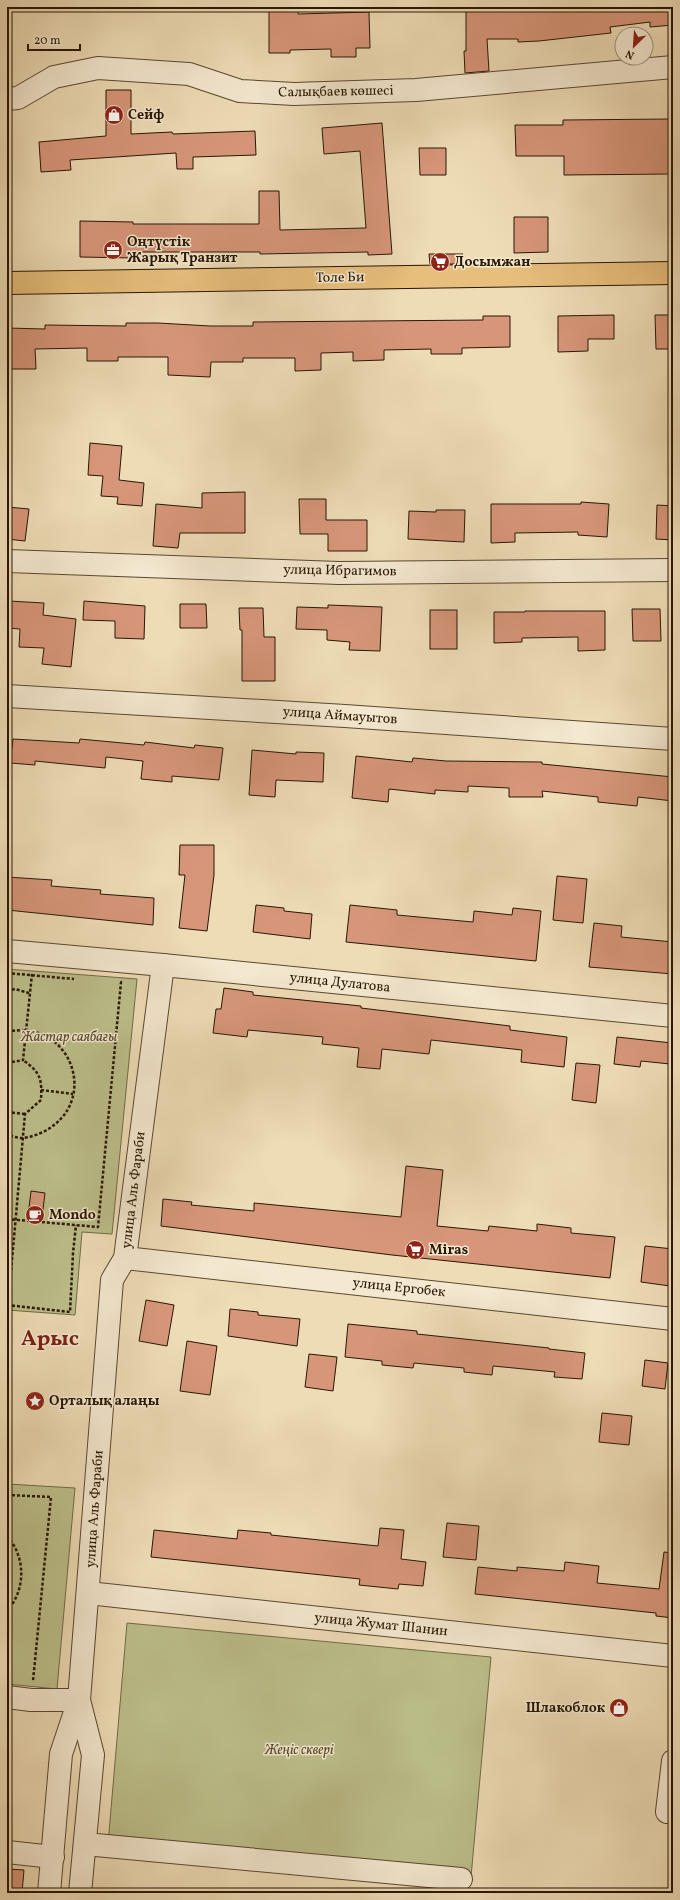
<svg xmlns="http://www.w3.org/2000/svg" width="680" height="1900" font-family="Vollkorn,serif">
<style>
.green{fill:#bcbf8b;stroke:#726b46}
.building{fill:#d7967a;stroke:#281702}
.lines{fill:none;stroke-linecap:round;stroke-linejoin:round}
.minor-casing{stroke:#5a482f;stroke-width:24}
.major-casing{stroke:#281702;stroke-width:24}
.path{stroke:#281702;stroke-width:2.5;stroke-dasharray:3 2;stroke-linecap:butt}
.minor{stroke:#f4e8d0;stroke-width:22}
.major{stroke:#e7be7b;stroke-width:22}
.labels{text-anchor:middle;dominant-baseline:central;stroke-width:3;stroke-linejoin:round;paint-order:stroke}
.street-label{font-size:14px;fill:#281702;stroke:#f4e8d0}
.poi-label{font-size:14px;font-weight:bold;fill:#281702;stroke:#f4e8d0;text-anchor:start}
.park-label{font-size:14px;font-style:italic;fill:#54492b;stroke:#f4e8d0}
.town-label{font-size:22px;font-weight:bold;fill:#7a1f14;stroke:#f4e8d0}
</style>
<rect width="100%" height="100%" fill="#eedcb6"/>
<filter id="stains"><feTurbulence type="fractalNoise" baseFrequency=".005" numOctaves="4"/><feColorMatrix values="0 0 0 0 .2 0 0 0 0 .09 0 0 0 0 .02 0 0 0 .5 -.17"/></filter>
<radialGradient id="worn" r=".72"><stop offset=".6" stop-color="#630" stop-opacity="0"/><stop offset="1" stop-color="#630" stop-opacity=".3"/></radialGradient>
<g class="green">
<polygon points="7,969 137,979 112,1234 82,1232 75,1315 7,1310"/>
<polygon points="7,1484 75,1488 57,1689 7,1684"/>
<polygon points="127,1623 491,1657 471,1877 108,1844"/>
</g>
<g class="building">
<polygon points="269,7 298,7 298,14 369,12 370,48 356,48 356,57 331,57 331,49 290,50 290,53 269,53"/>
<polygon points="561,7 673,7 673,25 650,27 650,22 610,27 611,33 539,41 518,42 518,39 487,39 489,71 465,73 464,51 466,51 466,11 516,11 516,9"/>
<polygon points="106,90 131,90 131,134 172,132 173,134 255,131 256,155 193,157 193,169 177,169 176,153 70,160 71,170 41,172 39,142 106,136"/>
<polygon points="670,119 670,127 673,127 673,174 564,175 564,156 516,156 515,125 563,125 563,120"/>
<polygon points="382,123 392,254 368,255 368,252 260,254 260,252 133,252 133,258 80,257 80,221 133,222 133,224 259,224 259,191 279,191 280,230 366,228 360,151 324,154 322,128"/>
<polygon points="419,148 446,148 446,175 420,175"/>
<polygon points="514,217 548,217 548,252 514,253"/>
<polygon points="429,254 463,254 455,264 430,264"/>
<polygon points="614,315 614,339 588,339 588,351 558,352 558,316"/>
<polygon points="655,315 673,315 673,349 656,349"/>
<polygon points="483,316 510,316 510,347 462,348 462,354 431,354 431,349 384,350 384,360 353,361 353,352 321,353 321,370 295,371 295,358 243,358 243,362 211,362 210,377 168,375 168,357 118,357 118,361 87,361 87,348 35,349 36,369 7,369 7,328 45,329 45,325 126,326 126,323 158,323 210,326 253,326 253,322 483,320"/>
<polygon points="90,443 122,446 119,480 144,483 142,506 117,504 118,497 101,496 103,476 88,475"/>
<polygon points="245,492 245,533 180,533 178,548 153,546 156,504 202,508 202,493"/>
<polygon points="299,499 326,499 326,520 367,520 367,551 328,551 328,534 300,534"/>
<polygon points="581,502 609,504 607,537 578,535 578,532 515,533 515,542 491,543 491,504 581,504"/>
<polygon points="657,505 673,506 673,540 656,539"/>
<polygon points="7,507 29,509 25,541 7,539"/>
<polygon points="436,510 465,510 464,542 408,539 409,511 436,512"/>
<polygon points="9,601 44,603 43,615 76,619 71,667 42,664 44,648 19,647 20,629 8,628"/>
<polygon points="84,601 145,606 144,639 115,638 115,621 83,620"/>
<polygon points="180,604 206,604 207,628 180,628"/>
<polygon points="328,605 382,607 380,651 349,650 350,642 327,640 327,630 296,629 297,607 328,608"/>
<polygon points="239,608 263,608 264,637 275,637 275,681 242,681 242,630 240,630"/>
<polygon points="632,609 660,609 661,641 633,641"/>
<rect x="430" y="610" width="27" height="39"/>
<polygon points="525,611 605,611 605,650 578,651 578,637 522,638 522,642 494,643 494,612 525,612"/>
<polygon points="13,739 79,743 80,739 144,745 145,742 194,748 195,745 223,748 219,780 172,776 172,782 141,779 143,761 106,757 105,768 35,761 35,765 10,763"/>
<polygon points="252,750 296,754 296,752 324,753 323,782 276,780 275,797 249,795"/>
<polygon points="356,756 412,762 413,758 446,761 542,762 542,764 673,777 673,801 638,797 637,806 598,802 598,797 542,791 543,797 509,797 509,788 468,786 468,792 435,790 435,794 389,789 388,802 352,798"/>
<polygon points="180,845 214,845 214,875 207,931 179,928 185,875 179,875"/>
<polygon points="557,876 587,879 583,923 553,920"/>
<polygon points="7,877 52,880 51,886 101,890 100,894 154,898 153,925 7,910"/>
<polygon points="256,905 284,908 284,911 312,914 310,939 253,932"/>
<polygon points="350,905 397,910 397,915 473,922 474,911 512,915 513,908 541,911 536,961 346,942"/>
<polygon points="594,923 622,926 621,937 673,942 673,974 589,967"/>
<polygon points="224,988 253,992 253,995 361,1006 361,1008 510,1026 510,1030 567,1037 564,1067 521,1062 522,1050 431,1040 429,1054 382,1049 380,1069 357,1067 359,1048 322,1044 323,1037 248,1030 247,1037 213,1033 216,1009 221,1009"/>
<polygon points="617,1037 672,1043 670,1064 641,1061 640,1067 614,1064"/>
<polygon points="576,1063 600,1065 596,1103 572,1100"/>
<polygon points="406,1166 443,1170 437,1226 488,1231 489,1226 537,1231 537,1224 571,1228 571,1233 615,1237 610,1278 392,1255 161,1226 163,1199 192,1202 191,1205 254,1211 254,1203 401,1217"/>
<polygon points="31,1191 45,1193 42,1218 28,1216"/>
<polygon points="645,1246 673,1249 670,1286 641,1282"/>
<polygon points="146,1300 174,1305 167,1346 139,1341"/>
<polygon points="230,1309 258,1312 258,1315 300,1319 297,1346 228,1336"/>
<polygon points="348,1324 417,1331 417,1334 549,1348 549,1349 585,1353 582,1379 554,1377 555,1372 493,1366 492,1375 464,1372 464,1368 414,1363 413,1368 382,1365 382,1361 345,1357"/>
<polygon points="187,1341 217,1346 210,1395 180,1391"/>
<polygon points="309,1354 337,1357 333,1391 305,1387"/>
<polygon points="645,1360 668,1363 665,1389 642,1386"/>
<polygon points="602,1413 632,1416 629,1445 599,1442"/>
<polygon points="447,1523 479,1526 476,1560 443,1557"/>
<polygon points="380,1528 404,1530 401,1559 426,1562 423,1586 399,1584 398,1589 359,1585 360,1579 151,1557 154,1530 237,1539 238,1530 271,1533 271,1535 378,1546"/>
<polygon points="664,1552 673,1553 673,1618 656,1616 656,1613 475,1594 478,1567 517,1571 517,1567 564,1571 565,1562 599,1566 597,1583 659,1589"/>
<polygon points="7,1869 24,1870 22,1893 7,1893"/>
</g>
<g class="lines">
<defs>
<g id="minor">
<polyline points="7,99 18,98 54,77 98,68 189,74 240,91 294,94 416,90 673,67"/>
<polyline points="7,561 339,573 673,570"/>
<polyline points="7,696 345,716 673,739"/>
<polyline points="7,951 163,965 673,1016"/>
<polyline points="125,1258 673,1319"/>
<polyline points="88,1593 673,1656"/>
<polyline points="7,1697 31,1700 79,1700"/>
<polyline points="79,1700 93,1755 80,1893"/>
<polyline points="667,1812 673,1761"/>
<polyline points="85,1844 461,1879"/>
<polyline points="7,1852 53,1857"/>
<polyline points="49,1893 61,1754 79,1700 112,1280 125,1258 163,965"/>
</g>
<polyline id="major" points="7,283 673,273"/>
</defs>
<use href="#minor" class="minor-casing"/>
<use href="#major" class="major-casing"/>
<g class="path">
<polyline points="7,973 74,979"/>
<polyline points="7,991 15,989 29,993"/>
<path d="M7,1032C69,1017 102,1100 45,1131C39,1134 29,1138 22,1138C17,1138 12,1136 7,1135"/>
<polyline points="7,1063 23,1060 32,974"/>
<polyline points="41,1090 73,1094"/>
<polyline points="7,1112 25,1114"/>
<polyline points="7,1219 98,1227 121,982 119,982"/>
<polyline points="7,1305 70,1312 73,1253 76,1225"/>
<path d="M8,1305L25,1114L41,1100C42,1079 41,1073 23,1060"/>
<polyline points="7,1495 51,1497 33,1681"/>
<path d="M7,1536C26,1557 26,1590 7,1611"/>
</g>
<use href="#minor" class="minor"/>
<use href="#major" class="major"/>
</g>
<defs>
<symbol id="shop-disc" viewBox="-11 -11 22 22"><circle r="9.5" fill="#8f2418" stroke="#f4e8d0"/><path d="M-5-2.5h2.3a2.7 3.5 0 0 1 5.4 0H5L5.5 6h-11ZM-1.5-2.5h3a1.5 2.3 0 0 0-3 0Z" fill="#fff"/></symbol>
<symbol id="office-disc" viewBox="-11 -11 22 22"><circle r="9.5" fill="#8f2418" stroke="#f4e8d0"/><path d="M-6-3h4V-5.5h4V-3h4V5H-6ZM-1-4.5V-3h2v-1.5ZM-6 0V1H6V0Z" fill="#fff"/></symbol>
<symbol id="supermarket-disc" viewBox="-11 -11 22 22"><circle r="9.5" fill="#8f2418" stroke="#f4e8d0"/><path d="M-6-5.5h2.5l.6 2H6L4.5 2H-2.5L-4.4-4H-6ZM-1.5 3.2a1.3 1.3 0 1 0 .1 0ZM3 3.2a1.3 1.3 0 1 0 .1 0Z" fill="#fff"/></symbol>
<symbol id="cafe-disc" viewBox="-11 -11 22 22"><circle r="9.5" fill="#8f2418" stroke="#f4e8d0"/><path d="M-5.5-4.5H6V0H3Q3 3.5 0 3.5H-2.5Q-5.5 3.5-5.5 0ZM3-3.2v2h1.7v-2ZM-6 4.5H4V6H-6Z" fill="#fff"/></symbol>
<symbol id="sight-disc" viewBox="-11 -11 22 22"><circle r="9.5" fill="#8f2418" stroke="#f4e8d0"/><path d="M0-6L1.8-2.2L6-1.7L2.9 1.2L3.7 5.4L0 3.3L-3.7 5.4L-2.9 1.2L-6-1.7L-1.8-2.2Z" fill="#fff"/></symbol>
</defs>
<g fill-rule="evenodd">
<use href="#shop-disc" x="103" y="104" width="22" height="22"/>
<use href="#office-disc" x="102" y="239" width="22" height="22"/>
<use href="#supermarket-disc" x="429" y="251" width="22" height="22"/>
<use href="#cafe-disc" x="24" y="1204" width="22" height="22"/>
<use href="#supermarket-disc" x="404" y="1239" width="22" height="22"/>
<use href="#sight-disc" x="24" y="1390" width="22" height="22"/>
<use href="#shop-disc" x="608" y="1697" width="22" height="22"/>
</g>
<g class="labels">
<g class="street-label">
<text transform="translate(336 92) rotate(-1)">Салықбаев көшесі</text>
<text transform="translate(340 278) rotate(-1)">Толе Би</text>
<text transform="translate(340 571) rotate(1)">улица Ибрагимов</text>
<text transform="translate(340 716) rotate(4)">улица Аймауытов</text>
<text transform="translate(340 983) rotate(6)">улица Дулатова</text>
<text transform="translate(134 1190) rotate(-83)">улица Аль Фараби</text>
<text transform="translate(399 1288) rotate(6)">улица Ергобек</text>
<text transform="translate(95 1509) rotate(-86)">улица Аль Фараби</text>
<text transform="translate(381 1625) rotate(6)">улица Жумат Шанин</text>
</g>
<g class="poi-label">
<text x="128" y="115">Сейф</text>
<text x="127" y="242">Оңтүстік<tspan x="127" dy="16">Жарық Транзит</tspan></text>
<text x="454" y="262">Досымжан</text>
<text x="49" y="1215">Mondo</text>
<text x="429" y="1250">Miras</text>
<text x="49" y="1401">Орталық алаңы</text>
<text x="605" y="1708" text-anchor="end">Шлакоблок</text>
</g>
<g class="park-label">
<text x="69" y="1037">Жастар саябағы</text>
<text x="299" y="1750">Жеңіс сквері</text>
</g>
<g class="town-label">
<text x="50" y="1339">Арыс</text>
</g>
</g>
<rect width="680" height="1900" fill="none" stroke="#eedcb6" stroke-width="24"/>
<rect x="8" y="8" width="664" height="1884" fill="none" stroke="#281702" stroke-width="2"/>
<rect x="12" y="12" width="656" height="1876" fill="none" stroke="#281702"/>
<g transform="translate(634 46) rotate(205)"><circle r="19" fill="#f4e8d0" stroke="#a2947e"/>
<path d="M0-3L7 15L0 10L-7 15Z" fill="#8f2418"/>
<text y="-6" font-size="11" font-weight="bold" text-anchor="middle" fill="#281702">N</text>
</g>
<path d="M28 44v6h52v-6" fill="none" stroke="#281702" stroke-width="2"/>
<text x="34" y="44" font-size="12" fill="#281702" stroke="#f4e8d0" stroke-width="3" paint-order="stroke">20 m</text>
<rect width="100%" height="100%" filter="url(#stains)"/>
<rect width="100%" height="100%" fill="url(#worn)"/>
</svg>
